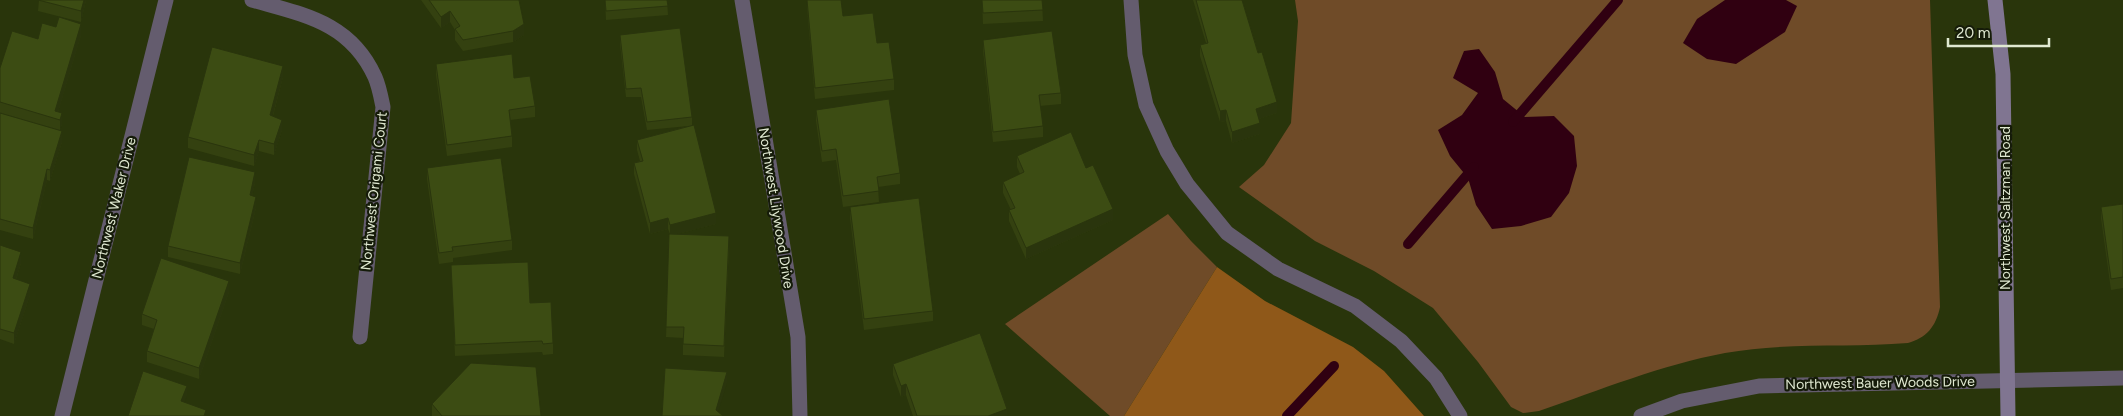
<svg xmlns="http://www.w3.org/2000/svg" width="2123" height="416" font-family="Figtree,sans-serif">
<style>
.green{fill:#6f4b28}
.forest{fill:#8f5819}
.water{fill:#300011}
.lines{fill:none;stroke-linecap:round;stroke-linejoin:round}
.stream{stroke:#300011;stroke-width:10}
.street{stroke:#645c6e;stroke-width:15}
.secondary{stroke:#807591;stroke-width:15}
.wall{fill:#344110}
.shaded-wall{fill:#2a350d}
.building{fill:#3c4c13;stroke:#2a350d}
.labels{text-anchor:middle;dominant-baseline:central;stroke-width:4.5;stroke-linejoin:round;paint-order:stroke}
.street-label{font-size:14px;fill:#e0e9d1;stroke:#151b09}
</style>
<rect width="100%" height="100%" fill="#29350b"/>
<g class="green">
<path d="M1295,0H1930L1940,307C1936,327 1926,338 1908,343C1847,348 1785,342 1725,353C1661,365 1600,390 1539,411L1523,413L1511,407L1478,362L1433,308L1374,271L1315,241L1239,187L1264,165L1291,123L1298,21Z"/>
<polygon points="1168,214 1191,241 1217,267 1124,416 1110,416 1005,324"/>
</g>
<polygon class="forest" points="1217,267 1265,301 1353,347 1384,371 1424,416 1124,416"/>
<g class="water">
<polygon points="1725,0 1786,0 1797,6 1785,32 1736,64 1707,59 1683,43 1697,19"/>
<polygon points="1479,49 1495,72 1503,99 1525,117 1554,116 1574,136 1577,166 1569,193 1551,217 1521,226 1492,229 1476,205 1468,178 1450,156 1438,130 1462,115 1478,93 1453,78 1464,51"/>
</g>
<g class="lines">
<g class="stream">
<polyline points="1513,122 1618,0"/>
<polyline points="1408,244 1474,167"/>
<polyline points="1287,416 1334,366"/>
</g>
<g class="street">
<path d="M252,0C304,15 350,22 375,77C379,86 381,97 383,107L360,337"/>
<polyline points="742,0 798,337 800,416"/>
<polyline points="1131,0 1135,55 1146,105 1167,151 1187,184 1227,233 1278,269 1355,306 1401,341 1436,378 1460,416"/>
<polyline points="62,416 166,0"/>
<polyline points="1641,416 1682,401 1759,386 2123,378"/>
</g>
<polyline class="secondary" points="1995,0 2003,74 2008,416"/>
</g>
<g class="wall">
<polygon points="39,0 86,0 81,22 38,11"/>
<polygon points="421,0 519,0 524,35 513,42 463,51 455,40 455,30 450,22 441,28"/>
<polygon points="605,0 667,0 668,15 606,20"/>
<polygon points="807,0 843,16 877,43 894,79 894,90 815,99 807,8"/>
<polygon points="982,0 1042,0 1043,21 983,24"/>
<polygon points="1193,0 1242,0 1277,113 1259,119 1260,134 1232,143 1226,121 1220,122 1200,56 1200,45 1206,43"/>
<polygon points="81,35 58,112 62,124 60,130 62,142 50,181 47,180 33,239 0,230 0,113 25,120 0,113 0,68"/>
<polygon points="620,35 692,117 692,125 716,224 677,234 729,247 724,357 683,355 683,338 666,337 670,234 668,229 650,234 634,174 634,163 640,161 637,150 637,140 688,126 647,130 641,97 626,97 620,44"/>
<polygon points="983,40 1061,93 1061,104 1040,106 1043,126 1043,137 993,142 983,51"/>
<polygon points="436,64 514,78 535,106 535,117 510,120 512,136 512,147 447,156 436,75"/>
<polygon points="283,77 273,116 282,130 274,155 259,151 254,166 188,148 188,137"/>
<polygon points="816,110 900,173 900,184 878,187 879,202 843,207 836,160 822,162 816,121"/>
<polygon points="1017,156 1086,168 1113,220 1026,259 1009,221 1009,210 1011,210 1003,193 1003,182 1020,174 1017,167"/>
<polygon points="427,168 512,240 512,250 453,258 453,262 439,264 427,179"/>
<polygon points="255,183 252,196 256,208 240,274 168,257 168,246"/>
<polygon points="2123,204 2123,288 2111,290 2101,218 2101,207"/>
<polygon points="850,207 933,311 933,321 864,330 850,218"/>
<polygon points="0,245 21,263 16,280 30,295 14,344 0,339"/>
<polygon points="451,265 530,303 553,343 553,354 543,355 542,352 455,356"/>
<polygon points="229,292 199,379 147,362 147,351 154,329 142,325 142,314"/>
<polygon points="893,364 1007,416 913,416 906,395 901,397 893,375"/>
<polygon points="432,404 541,416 432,416"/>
</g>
<g class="shaded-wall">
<polygon points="84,0 86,0 81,22 81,11"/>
<polygon points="450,11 450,22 441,28 441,17"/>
<polygon points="81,24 81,35 56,119 55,111"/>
<polygon points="524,24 524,35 513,42 513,31"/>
<polygon points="283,66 283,77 270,126 270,115"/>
<polygon points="1277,102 1277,113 1256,120 1256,109"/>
<polygon points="1226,110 1226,121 1220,122 1220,111"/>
<polygon points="62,113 62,124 60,131 60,120"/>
<polygon points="282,120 282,130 274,155 274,144"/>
<polygon points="1260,123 1260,134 1232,143 1232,132"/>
<polygon points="62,131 62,142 50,181 50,170"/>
<polygon points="259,140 259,151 254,166 254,155"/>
<polygon points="47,169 47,180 33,239 33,228"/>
<polygon points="255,172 255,183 250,206 250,195"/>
<polygon points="256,197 256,208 240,274 240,263"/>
<polygon points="1113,209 1113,220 1026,259 1026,248"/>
<polygon points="716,213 716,224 670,236 670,225"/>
<polygon points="668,218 668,229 650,234 650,223"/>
<polygon points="21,252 21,263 13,289 13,278"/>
<polygon points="229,281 229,292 199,379 199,368"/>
<polygon points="30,284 30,295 14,344 14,333"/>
<polygon points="727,372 727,383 717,416 716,410"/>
<polygon points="906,384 906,395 901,397 901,386"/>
<polygon points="187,386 187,396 181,412 181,401"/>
<polygon points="1007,409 1007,416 988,416"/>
</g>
<g class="building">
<polygon points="38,0 84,0 81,11"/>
<polygon points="429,0 519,0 524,24 513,31 463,40 455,29 460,26 450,11 441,17"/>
<polygon points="605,0 667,0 668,6 606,11"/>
<polygon points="807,0 841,0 843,16 873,13 877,43 889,42 894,79 815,88"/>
<polygon points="982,0 1042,0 1043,10 983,13"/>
<polygon points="1196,0 1242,0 1258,53 1262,52 1277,102 1256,109 1260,123 1232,132 1226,110 1220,111 1200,45 1208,43"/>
<polygon points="59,17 81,24 55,111 62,113 60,120 0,102 0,68 12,31 38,39 42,23 56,27"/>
<polygon points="680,28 692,117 647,122 641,88 626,89 620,35"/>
<polygon points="1052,31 1061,93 1039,95 1043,126 993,132 983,40"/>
<polygon points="212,47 283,66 270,115 282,120 274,144 259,140 254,155 188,137"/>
<polygon points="512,54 514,78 530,76 535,106 509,110 512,136 447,145 436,64"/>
<polygon points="889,99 900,173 877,177 879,191 843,196 836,149 822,151 816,110"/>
<polygon points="0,113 62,131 50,170 47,169 33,228 0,219"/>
<polygon points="694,125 716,213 670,225 668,218 650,223 634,163 643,161 637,140"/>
<polygon points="1071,132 1086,168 1093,165 1113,209 1026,248 1009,210 1015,208 1003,182 1024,172 1017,156"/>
<polygon points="189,157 255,172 250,195 256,197 240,263 168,246"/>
<polygon points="501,158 512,240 452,247 453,251 439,253 427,168"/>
<polygon points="919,198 933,311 864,319 850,207"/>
<polygon points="2123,204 2123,277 2111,279 2101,207"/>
<polygon points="669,234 729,236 724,346 683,344 684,327 666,327"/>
<polygon points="0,245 21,252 13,278 30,284 14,333 0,329"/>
<polygon points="161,258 229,281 199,368 147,351 157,320 142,314"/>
<polygon points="528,262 530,303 551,302 553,343 543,344 542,341 455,345 451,265"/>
<polygon points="980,333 1007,409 988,416 917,416 906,384 901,386 893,364"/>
<polygon points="471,363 536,367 541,416 442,416 432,404"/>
<polygon points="665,368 727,372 716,410 723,416 662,416"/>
<polygon points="143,371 187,386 181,401 206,410 204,416 128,416"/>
</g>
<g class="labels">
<g class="street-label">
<text transform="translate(374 191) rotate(-84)">Northwest Origami Court</text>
<text transform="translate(114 208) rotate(-76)">Northwest Waker Drive</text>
<text transform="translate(776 208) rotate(81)">Northwest Lilywood Drive</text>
<text transform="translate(2005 208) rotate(-90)">Northwest Saltzman Road</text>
<text transform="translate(1880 383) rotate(-1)">Northwest Bauer Woods Drive</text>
</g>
</g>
<path d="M1948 38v8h101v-8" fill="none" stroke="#e0e9d1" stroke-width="2.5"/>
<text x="1956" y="38" font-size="15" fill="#e0e9d1" stroke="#151b09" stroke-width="4" paint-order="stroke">20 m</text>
</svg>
